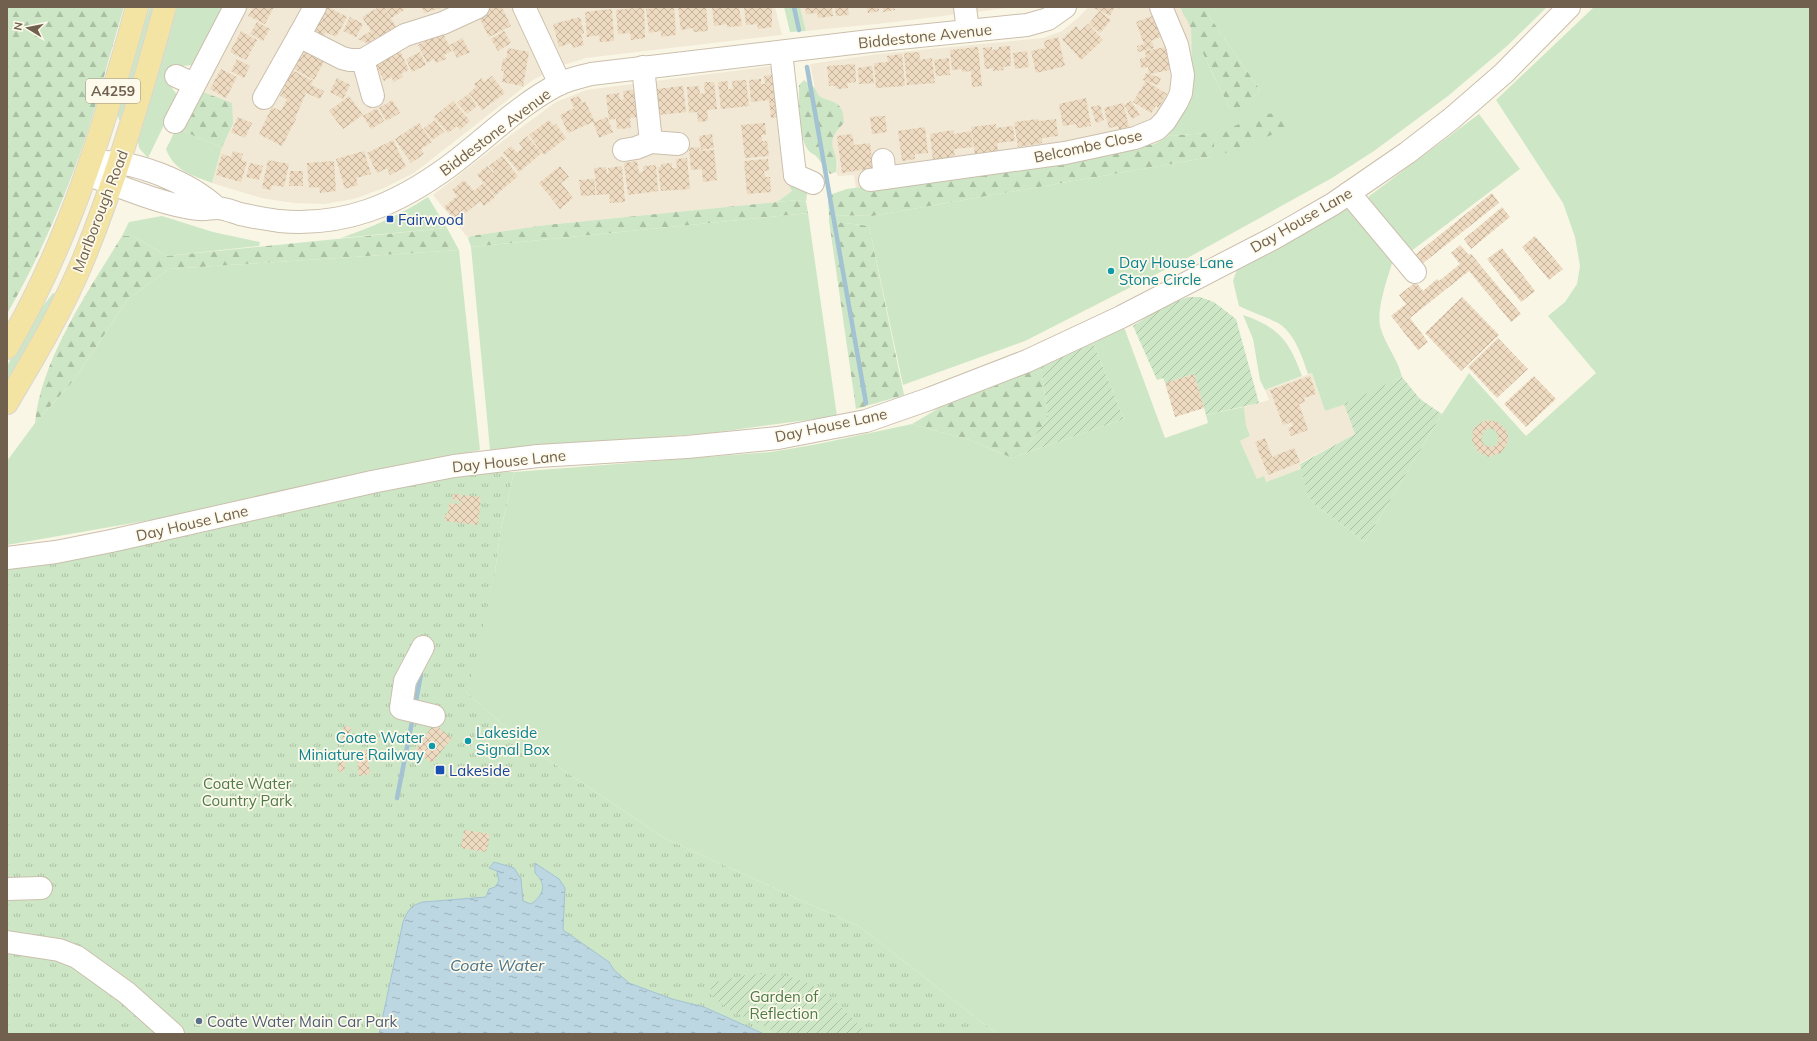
<svg xmlns="http://www.w3.org/2000/svg" width="1817" height="1041" font-family="Mulish,sans-serif">
<style>
.residential{fill:#f1e9d5}
.grass{fill:#cde7c6}
.forest{fill:url(#forest-firs)}
.park{fill:url(#park-tufts)}
.garden{fill:url(#garden-furrows)}
.water{fill:url(#water-ripples);stroke:#a3c3d3}
.lines{fill:none;stroke-linecap:round;stroke-linejoin:round}
.stream{stroke:#a3c3d3;stroke-width:4.5}
.building{fill:url(#building-cross-hatch);fill-rule:evenodd}
.minor-casing{stroke:#cbbfad;stroke-width:24}
.major-casing{stroke:#dad6d1;stroke-width:24}
.minor{stroke:#fff;stroke-width:22}
.major{stroke:#f3e4a4;stroke-width:22}
.transit-dot{fill:#1a4fb4;stroke:#fdfaec;stroke-width:1.5}
.culture-dot{fill:#0f9aa8;stroke:#fdfaec;stroke-width:1.5}
.service-dot{fill:#5c6f8a;stroke:#fdfaec;stroke-width:1.5}
.labels{text-anchor:middle;dominant-baseline:central;stroke-width:3.5;stroke-linejoin:round;paint-order:stroke}
.shield{fill:#fdfaec;stroke:#9b8e7d;stroke-width:1}
.shield-label{font-size:14px;font-weight:bold;fill:#71604d}
.street-label{font-size:15px;fill:#71604d;stroke:#fdfaec}
.transit-label{font-size:15px;fill:#164399;stroke:#fdfaec;text-anchor:start}
.culture-label{font-size:15px;fill:#0d838f;stroke:#fdfaec;text-anchor:start}
.park-label{font-size:15px;fill:#4f7b49;stroke:#fdfaec}
.service-label{font-size:15px;fill:#4e5e75;stroke:#fdfaec;text-anchor:start}
.water-label{font-size:16px;font-style:italic;fill:#4c748a;stroke:#fdfaec}
</style>
<defs>
<pattern id="forest-firs" width="22" height="20" patternUnits="userSpaceOnUse"><rect width="22" height="20" fill="#cde7c6"/><path d="M5 1l3.5 6h-7zM16 11l3.5 6h-7z" fill="#abbfa3"/></pattern>
<pattern id="park-tufts" width="24" height="20" patternUnits="userSpaceOnUse"><rect width="24" height="20" fill="#cde7c6"/><path d="M3 7l-1-3M5 7V3M7 7l1-3M15 17l-1-3M17 17v-4M19 17l1-3" fill="none" stroke="#abbfa3"/></pattern>
<pattern id="garden-furrows" width="10" height="10" patternUnits="userSpaceOnUse"><rect width="10" height="10" fill="#cde7c6"/><path d="M-1 1l2-2M0 10L10 0M9 11l2-2" fill="none" stroke="#abbfa3"/></pattern>
<pattern id="water-ripples" width="26" height="14" patternUnits="userSpaceOnUse"><rect width="26" height="14" fill="#bcd6e2"/><path d="M2 4q2-2 4 0t4 0M15 11q2-2 4 0t4 0" fill="none" stroke="#9db1b9"/></pattern>
<pattern id="building-cross-hatch" width="8" height="8" patternUnits="userSpaceOnUse"><rect width="8" height="8" fill="#eddac0"/><path d="M0 0l8 8M0 8l8-8" fill="none" stroke="#c4b49e"/></pattern>
</defs>
<rect width="100%" height="100%" fill="#faf6e6"/>
<g class="residential">
<polygon points="243,7 775,7 782,35 586,58 560,66 533,80 414,173 384,188 354,199 324,204 293,203 261,198 212,183 222,147 233,124 200,91"/>
<polygon points="800,7 1016,7 886,23 806,31"/>
<polygon points="1088,7 1180,7 1191,26 1192,80 1178,118 1168,136 1156,144 1075,158 856,188 854,175 838,176 836,172 838,165 831,142 836,131 844,123 827,99 819,96 815,88 810,64 878,54 1043,38 1062,31 1080,16"/>
<polygon points="787,64 799,166 816,178 789,188 792,191 777,202 546,225 471,236 468,238 433,195 508,137 556,102 586,90"/>
<polygon points="1312,373 1325,411 1344,404 1355,434 1300,463 1303,468 1266,482 1257,479 1240,441 1250,436 1246,425 1244,407 1269,400 1265,390"/>
</g>
<g class="grass">
<polygon points="150,7 156,7 122,120 119,120 117,113 142,29"/>
<polygon points="177,7 224,7 192,65 174,67 167,81 178,96 148,158 139,148 138,141 156,75"/>
<polygon points="784,7 800,7 806,31 790,32"/>
<polygon points="1207,7 1547,7 1507,46 1448,96 1374,151 1332,178 1182,261 1025,341 903,385 869,226 829,221 829,215 872,216 1211,157 1206,133 1168,136 1178,118 1192,80 1191,26 1214,77 1230,108 1239,110 1260,90 1207,13"/>
<polygon points="1594,7 1810,7 1810,1034 997,1034 860,927 664,838 526,745 466,692 495,572 500,534 514,472 771,452 818,444 912,424 970,440 1012,458 1124,419 1093,343 1124,327 1165,438 1208,423 1206,415 1244,407 1246,425 1250,436 1240,441 1257,479 1264,476 1266,482 1303,468 1308,496 1314,504 1365,542 1442,414 1469,373 1526,436 1596,373 1548,316 1565,302 1577,284 1580,266 1575,237 1563,203 1496,100"/>
<polygon points="1479,114 1520,169 1410,252 1368,197"/>
<path d="M177,127L198,138L222,147L212,183C192,175 174,171 166,149Z"/>
<polygon points="797,185 811,188 807,194 806,202 798,200 777,202 792,191 789,187"/>
<path d="M428,197L447,228L341,238C372,227 400,215 428,197Z"/>
<path d="M1348,209L1354,211L1393,260C1388,277 1375,312 1381,329C1386,346 1398,359 1402,377L1352,402L1325,411L1312,373L1308,374C1302,356 1294,331 1276,322C1264,316 1251,312 1239,306L1233,281L1237,269L1339,212Z"/>
<polygon points="808,213 837,416 711,433 490,450 471,247"/>
<polygon points="162,216 213,232 260,242 259,246 167,256 133,236 122,236 129,222"/>
<polygon points="459,250 480,450 156,519 7,545 7,461 35,423 74,380 128,299 169,269"/>
<polygon points="53,293 56,294 7,386 7,366 32,321"/>
<path d="M1243,315C1279,327 1290,342 1302,376L1265,390L1260,380L1253,339Z"/>
</g>
<g class="forest">
<path d="M7,7H124C112,46 102,86 90,124C69,189 41,255 7,314Z"/>
<path d="M1180,7H1207V13L1260,90L1239,111L1230,108C1212,75 1198,40 1180,7Z"/>
<path d="M804,80L815,88L819,96C836,104 843,101 844,123C820,146 841,149 836,172L830,174C825,168 821,162 816,156C814,154 810,153 808,150C798,135 799,103 799,85Z"/>
<polygon points="200,91 232,103 233,124 222,147 198,138 177,127"/>
<polygon points="1281,113 1292,127 1220,155 1222,136 1228,129 1261,114"/>
<polygon points="1206,133 1214,136 1214,146 1211,157 872,216 829,215 828,201 832,194 847,189 1076,158 1155,144 1168,136"/>
<polygon points="798,200 806,202 808,213 471,247 468,238 471,236 546,225"/>
<polygon points="829,221 869,226 904,395 856,409"/>
<path d="M447,228L459,250L169,269L128,299L74,380L35,423C41,359 89,290 122,236H133L167,256Z"/>
<polygon points="1041,367 1048,418 1034,437 1012,458 970,440 912,424 939,408"/>
</g>
<polygon class="park" points="514,472 500,534 495,572 475,665 466,692 526,745 664,838 860,927 997,1034 7,1034 7,566 442,473"/>
<g class="garden">
<polygon points="1188,297 1200,297 1214,302 1236,319 1259,403 1206,415 1194,374 1165,383 1163,378 1157,380 1133,326 1162,307"/>
<polygon points="1093,343 1124,419 1012,458 1034,437 1048,418 1041,367"/>
<polygon points="1402,377 1420,399 1442,414 1365,542 1314,504 1308,496 1300,464 1355,434 1344,404"/>
<path d="M762,974C810,974 831,995 862,1029V1034H780L726,1008L710,994L712,983L746,975Z"/>
</g>
<path class="water" d="M494,862L514,868L521,879L523,901L531,904C544,895 547,884 535,873V863L559,879L565,888L563,930L609,962L614,970L629,983L672,999L704,1007L764,1034H379L403,922C407,911 411,905 423,902L486,897L489,889L495,887L499,881L497,871L489,868Z"/>
<g class="lines">
<g class="stream">
<polyline points="794,7 799,30"/>
<polyline points="807,67 866,403"/>
<polyline points="415,706 421,674"/>
<polyline points="397,798 413,717"/>
</g>
</g>
<g class="building">
<polygon points="253,7 274,7 265,24 248,16"/>
<polygon points="328,7 347,17 336,37 326,32 324,36 315,31"/>
<polygon points="379,7 384,7 398,30 369,44 358,39 371,31 362,17"/>
<polygon points="385,7 403,7 404,10 391,18"/>
<polygon points="422,7 444,7 424,13"/>
<polygon points="488,7 502,7 511,26 489,37 477,13"/>
<polygon points="644,7 645,38 631,40 630,33 618,34 616,10"/>
<polygon points="662,7 674,7 676,35 661,37 661,31 649,33 646,9"/>
<polygon points="678,7 706,7 708,31 694,32 693,28 681,30"/>
<polygon points="712,7 739,7 742,26 727,27 727,24 714,26"/>
<polygon points="744,7 772,7 772,27 758,29 757,24 746,25"/>
<polygon points="805,7 832,7 833,16 818,18 817,13 806,14"/>
<polygon points="835,7 848,7 849,15 836,16"/>
<polygon points="867,7 879,7 879,11 868,13"/>
<polygon points="883,7 895,7 895,10 883,12"/>
<polygon points="1092,7 1120,7 1119,9 1115,7 1110,16"/>
<polygon points="612,9 614,41 600,42 599,35 587,37 585,12"/>
<polygon points="1099,11 1111,20 1100,33 1089,24"/>
<polygon points="1155,15 1163,36 1145,43 1152,41 1154,48 1138,52 1137,46 1144,44 1136,22"/>
<polygon points="350,17 363,24 356,37 343,31"/>
<polygon points="580,17 584,33 581,34 584,45 573,48 571,43 559,47 553,24"/>
<polygon points="257,22 270,29 263,41 250,34"/>
<polygon points="1088,24 1103,40 1081,60 1062,39 1076,26 1080,31"/>
<polygon points="241,31 257,40 246,60 230,52"/>
<polygon points="504,31 511,43 498,51 491,39"/>
<polygon points="442,32 452,51 444,55 446,59 436,63 434,59 427,63 418,45"/>
<polygon points="1058,37 1065,66 1036,73 1031,51 1045,48 1044,41"/>
<polygon points="462,38 470,52 457,58 450,45"/>
<polygon points="1010,46 1011,66 1003,67 1004,70 993,71 993,68 985,69 983,48 992,47 992,50 999,49 999,47"/>
<polygon points="306,47 326,58 314,80 292,68 298,56 301,58"/>
<polygon points="978,47 982,86 972,87 971,71 962,72 962,69 952,70 950,50"/>
<polygon points="1166,47 1170,70 1149,74 1148,67 1141,68 1140,59 1146,57 1145,51"/>
<polygon points="508,48 529,52 523,86 502,82 504,71 501,71 503,58 506,59"/>
<polygon points="400,51 409,70 401,74 403,77 394,82 391,77 384,81 375,63"/>
<polygon points="1027,51 1029,67 1015,69 1013,53"/>
<polygon points="420,52 426,65 412,72 406,59"/>
<polygon points="919,52 920,60 932,58 935,83 907,85 904,53"/>
<polygon points="902,54 905,86 876,88 874,63 888,62 887,56"/>
<polygon points="949,58 950,75 936,76 934,60"/>
<polygon points="237,59 250,66 244,78 231,71"/>
<polygon points="855,64 856,82 847,83 848,88 837,89 836,86 829,86 827,66"/>
<polygon points="872,66 874,83 859,84 858,68"/>
<polygon points="221,69 237,77 226,98 210,89"/>
<polygon points="292,70 313,81 311,85 324,91 320,99 306,93 295,118 290,116 296,119 282,146 259,134 272,107 281,111 287,99 280,96"/>
<polygon points="1146,73 1161,78 1158,85 1143,80"/>
<polygon points="776,74 781,117 771,118 769,100 751,102 749,80 761,79 761,84 765,84 764,76"/>
<polygon points="492,76 505,93 482,110 469,93 476,87 474,84 482,78 484,82"/>
<polygon points="337,78 350,85 343,99 330,92"/>
<polygon points="746,80 749,106 721,109 718,82 728,81 728,89 733,89 732,81"/>
<polygon points="1146,81 1167,94 1158,108 1156,106 1151,113 1133,102"/>
<polygon points="704,82 714,82 717,109 707,110 708,121 698,122 697,112 689,113 687,87 699,86 700,94 705,93"/>
<polygon points="683,86 686,112 659,115 657,89"/>
<polygon points="635,90 638,117 630,118 631,128 617,129 616,119 609,120 606,95 619,93 620,100 624,99 623,91"/>
<polygon points="468,94 477,106 467,114 457,103"/>
<polygon points="349,96 363,115 343,129 329,111"/>
<polygon points="579,96 582,103 585,101 595,122 607,117 613,132 599,138 593,122 568,133 560,115 574,108 570,99"/>
<polygon points="1086,98 1091,126 1077,128 1076,124 1063,126 1059,104"/>
<polygon points="392,100 400,113 386,121 379,108"/>
<polygon points="453,101 470,121 460,130 457,126 448,133 434,117"/>
<polygon points="1131,101 1140,115 1132,119 1124,105"/>
<polygon points="1123,103 1129,127 1119,130 1118,126 1109,128 1104,108"/>
<polygon points="1100,105 1104,120 1096,123 1091,107"/>
<polygon points="377,108 384,121 371,129 363,116"/>
<polygon points="885,116 887,132 872,134 870,117"/>
<polygon points="238,117 252,123 245,138 231,132"/>
<polygon points="1038,119 1039,121 1056,119 1058,136 1042,138 1042,143 1018,147 1014,122"/>
<polygon points="435,120 444,132 432,140 424,128"/>
<polygon points="549,120 554,126 556,124 566,138 544,155 529,135"/>
<polygon points="419,123 432,142 421,149 424,154 411,163 395,139"/>
<polygon points="765,123 766,135 761,135 762,141 767,141 769,156 745,158 741,125"/>
<polygon points="996,124 996,128 1013,126 1015,141 997,143 998,152 975,155 971,127"/>
<polygon points="925,127 928,153 915,154 915,159 902,161 898,131"/>
<polygon points="954,130 954,134 971,131 973,147 954,149 955,158 933,161 930,134"/>
<polygon points="712,134 714,148 701,150 699,136"/>
<polygon points="852,134 854,145 870,143 873,168 842,173 837,136"/>
<polygon points="527,136 542,153 519,172 503,153 511,146 517,153 523,148 519,143"/>
<polygon points="393,140 406,167 390,175 387,168 377,173 367,153"/>
<polygon points="699,147 700,151 714,150 717,180 703,182 702,169 691,170 689,148"/>
<polygon points="233,151 243,154 241,160 247,162 241,182 216,175 222,154 231,157"/>
<polygon points="364,151 371,174 356,178 358,185 345,189 336,159"/>
<polygon points="502,156 518,176 495,196 477,175 487,166 493,173 494,172 489,166"/>
<polygon points="687,158 690,189 661,191 658,167 661,167 661,164 672,163 672,168 677,168 676,159"/>
<polygon points="768,159 769,171 764,171 765,177 770,177 771,192 747,194 744,161"/>
<polygon points="268,160 289,164 284,187 272,185 271,190 262,188"/>
<polygon points="334,161 336,191 320,193 319,187 309,188 307,163"/>
<polygon points="637,161 639,172 643,172 643,166 656,165 658,191 628,195 624,163"/>
<polygon points="250,163 263,166 259,180 246,177"/>
<polygon points="560,166 569,177 561,183 573,198 560,209 539,183"/>
<polygon points="622,166 625,202 610,203 609,194 597,195 594,168 606,167 607,174 609,173 608,168"/>
<polygon points="290,171 303,171 303,186 289,186"/>
<polygon points="594,179 596,195 581,196 579,180"/>
<polygon points="464,180 474,191 483,183 495,197 484,206 480,201 456,221 444,207 457,196 452,190"/>
<polygon points="1492,193 1499,203 1417,268 1410,259"/>
<polygon points="1502,207 1510,217 1471,249 1464,239"/>
<polygon points="1535,236 1563,269 1549,280 1522,247"/>
<polygon points="1460,245 1469,255 1471,254 1521,314 1511,322 1469,271 1410,318 1428,342 1418,350 1391,316 1406,304 1399,295 1416,282 1423,291 1437,279 1439,281 1460,264 1451,253"/>
<polygon points="1502,248 1535,291 1521,302 1487,259"/>
<polygon points="1462,297 1499,335 1461,371 1425,333"/>
<polygon points="1498,338 1528,369 1497,398 1468,367"/>
<polygon points="1194,374 1204,408 1175,417 1165,383"/>
<polygon points="1310,376 1316,394 1304,398 1305,402 1299,404 1308,430 1291,436 1288,428 1293,426 1292,422 1283,425 1270,390"/>
<polygon points="1534,376 1556,399 1526,427 1504,404"/>
<path d="M1487,420L1498,422L1506,430L1508,436V442L1501,453L1489,457L1478,452L1472,441L1473,429L1482,422ZM1490,428L1496,431L1499,439L1496,445L1490,447L1484,445L1481,437L1485,430Z"/>
<polygon points="1265,438 1272,457 1294,448 1300,462 1268,475 1255,442"/>
<polygon points="453,494 460,494 460,501 453,500"/>
<polygon points="461,495 481,497 478,525 445,521 445,513 448,514 449,503 460,504"/>
<polygon points="434,724 452,738 432,763 422,756 419,759 412,754"/>
<polygon points="344,726 351,727 349,742 342,741"/>
<polygon points="465,736 472,736 471,746 464,745"/>
<polygon points="341,750 347,750 344,772 338,771"/>
<polygon points="361,750 367,750 370,774 359,776 356,751"/>
<polygon points="464,830 490,834 486,852 461,848"/>
</g>
<g class="lines">
<defs>
<g id="minor">
<polyline points="315,7 299,36 342,58 350,60 363,60 405,35 443,23 478,7"/>
<polyline points="524,7 560,84"/>
<polyline points="965,7 968,31"/>
<polyline points="781,52 795,175"/>
<polyline points="363,60 373,96"/>
<polyline points="643,67 651,142"/>
<polyline points="176,76 194,84"/>
<polyline points="264,98 299,36"/>
<polyline points="175,122 235,7"/>
<polyline points="624,150 636,148 651,142 678,144"/>
<polyline points="883,160 885,178"/>
<polyline points="795,175 813,183"/>
<polyline points="870,180 1065,153 1135,138 1157,129 1165,121 1177,102 1181,93 1183,75 1177,45 1161,7"/>
<polyline points="1349,193 1415,272"/>
<path d="M217,208C190,183 137,161 101,162L86,174C119,186 165,206 199,209C205,210 210,208 217,208C224,208 233,212 240,214C253,217 266,219 279,221C344,227 396,205 448,167C485,140 518,105 559,84C569,79 580,77 591,74L870,41L1027,25L1048,19L1065,7"/>
<polyline points="7,558 56,552 111,541 372,482 454,466 538,456 687,447 778,438 866,421 929,399 1027,361 1121,317 1274,238 1333,204 1407,153 1451,119 1504,73 1569,7"/>
<polyline points="423,647 405,681 401,708 434,716"/>
<polyline points="7,889 41,888"/>
<polyline points="7,942 59,950 77,957 127,993 173,1034"/>
</g>
<g id="major">
<path d="M7,348C69,242 105,124 137,7"/>
<path d="M7,403C35,356 63,309 84,258C117,177 142,92 165,7"/>
</g>
</defs>
<use href="#minor" class="minor-casing"/>
<use href="#major" class="major-casing"/>
<use href="#minor" class="minor"/>
<use href="#major" class="major"/>
</g>
<g class="transit-dot">
<rect x="386" y="215" width="8" height="8" rx="2"/>
<rect x="435" y="765" width="10" height="10" rx="2"/>
</g>
<g class="culture-dot">
<circle cx="1111" cy="271" r="4"/>
<circle cx="468" cy="741" r="4"/>
<circle cx="432" cy="746" r="4"/>
</g>
<circle class="service-dot" cx="199" cy="1021" r="4"/>
<g class="labels">
<rect class="shield" x="86" y="79" width="54" height="24" rx="3"/>
<g class="shield-label">
<text x="113" y="91">A4259</text>
</g>
<g class="street-label">
<text transform="translate(925 36) rotate(-6)">Biddestone Avenue</text>
<text transform="translate(495 132) rotate(-37)">Biddestone Avenue</text>
<text transform="translate(1088 146) rotate(-12)">Belcombe Close</text>
<text transform="translate(100 211) rotate(-69)">Marlborough Road</text>
<text transform="translate(1301 220) rotate(-30)">Day House Lane</text>
<text transform="translate(831 425) rotate(-12)">Day House Lane</text>
<text transform="translate(509 461) rotate(-6)">Day House Lane</text>
<text transform="translate(192 523) rotate(-13)">Day House Lane</text>
</g>
<g class="transit-label">
<text x="398" y="219">Fairwood</text>
<text x="449" y="770">Lakeside</text>
</g>
<g class="culture-label">
<text x="1119" y="262">Day House Lane<tspan x="1119" dy="17">Stone Circle</tspan></text>
<text x="476" y="732">Lakeside<tspan x="476" dy="17">Signal Box</tspan></text>
<text x="424" y="737" text-anchor="end">Coate Water<tspan x="424" dy="17">Miniature Railway</tspan></text>
</g>
<g class="park-label">
<text x="247" y="783">Coate Water<tspan x="247" dy="17">Country Park</tspan></text>
<text x="784" y="996">Garden of<tspan x="784" dy="17">Reflection</tspan></text>
</g>
<g class="service-label">
<text x="207" y="1021">Coate Water Main Car Park</text>
</g>
<g class="water-label">
<text x="497" y="965">Coate Water</text>
</g>
</g>
<rect width="1817" height="1041" fill="none" stroke="#71604d" stroke-width="16"/>
<g transform="translate(28 28) rotate(280)" stroke="#fdfaec" stroke-width="3" paint-order="stroke">
<path d="M0-3L7 15L0 10L-7 15Z" fill="#71604d"/>
<text y="-6" font-size="11" font-weight="bold" text-anchor="middle" fill="#71604d">N</text>
</g>
</svg>
